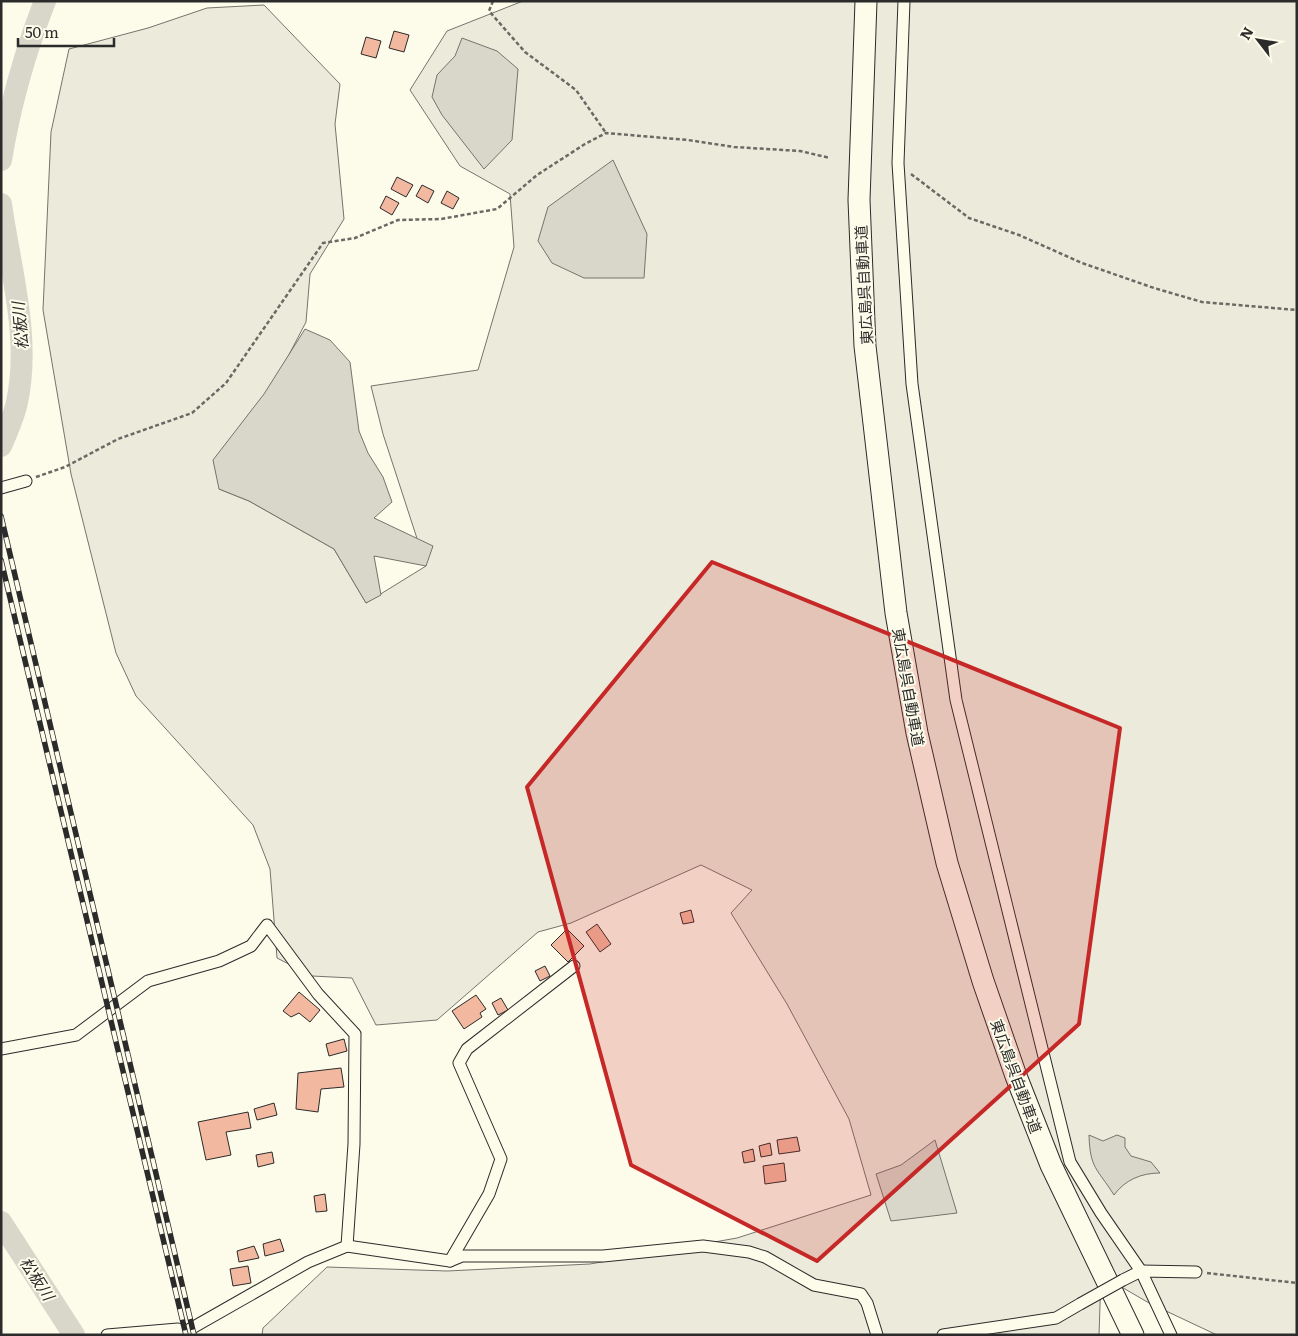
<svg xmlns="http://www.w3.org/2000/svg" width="1298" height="1336" font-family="Literata,'Noto Sans JP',serif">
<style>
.green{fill:#ecebdb;stroke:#74746e}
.water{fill:#d8d7c9;stroke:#74746e}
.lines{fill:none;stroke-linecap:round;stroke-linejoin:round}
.river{stroke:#d8d7c9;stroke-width:22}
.building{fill:#f2b8a0;stroke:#2b2b2b}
.street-casing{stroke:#2b2b2b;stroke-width:13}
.highway-casing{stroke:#2b2b2b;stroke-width:23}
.path{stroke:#6a6964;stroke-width:2.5;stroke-dasharray:4 2.5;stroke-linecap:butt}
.street{stroke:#fdfbea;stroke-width:11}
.highway{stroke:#fdfbea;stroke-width:21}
.rail-casing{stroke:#2b2b2b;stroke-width:5.5}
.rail{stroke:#fdfbea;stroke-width:4;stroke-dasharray:11;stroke-linecap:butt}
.street-bridge-casing{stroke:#2b2b2b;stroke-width:13;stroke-linecap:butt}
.street-bridge{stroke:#fdfbea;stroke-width:11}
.marked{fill:#c62828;fill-opacity:0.2;stroke:#c62828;stroke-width:4;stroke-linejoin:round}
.labels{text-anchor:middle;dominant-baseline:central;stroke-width:4;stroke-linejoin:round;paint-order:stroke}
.street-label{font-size:15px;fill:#2b2b2b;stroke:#fdfbea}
.water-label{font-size:16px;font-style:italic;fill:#2b2b2b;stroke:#fdfbea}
</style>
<rect width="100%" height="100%" fill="#fdfbea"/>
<polygon class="green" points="523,1 1297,1 1297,1335 1217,1335 1149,1303 1101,1275 1099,1335 262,1335 263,1328 327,1267 447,1271 590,1264 737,1238 871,1195 849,1119 787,1004 731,913 752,890 701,865 571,923 538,932 437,1020 376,1025 352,978 312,976 277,958 270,869 253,825 136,696 116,653 71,474 43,310 51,132 69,49 148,28 207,8 264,5 340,84 335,124 344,219 310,274 306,322 219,489 249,501 334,549 366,603 426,566 383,434 371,386 478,370 514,247 510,194 460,166 410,90 447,31"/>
<g class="water">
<polygon points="462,38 497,51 518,69 512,140 484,169 442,115 432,97 437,75 455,56"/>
<polygon points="613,160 647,234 644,278 584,278 552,263 538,241 548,207"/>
<polygon points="305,329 330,340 350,362 359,431 368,453 383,477 392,502 374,518 433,546 426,566 374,556 381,595 366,603 334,549 249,501 219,489 213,460 264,394"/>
<path d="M1089,1135L1103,1141L1117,1135L1125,1138V1147L1131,1156L1151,1162L1160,1173C1141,1173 1125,1180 1114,1195C1097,1168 1090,1169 1089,1135Z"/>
<polygon points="935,1140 957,1213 891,1221 876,1174 901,1165"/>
</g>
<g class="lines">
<g class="river">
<path d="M1,160C10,105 25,52 45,1"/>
<path d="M1,204C10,269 31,337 17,402C14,417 7,432 1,446"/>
<polyline points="1,1222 74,1335"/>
</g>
</g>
<g class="building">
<polygon points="394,31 409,35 404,52 389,48"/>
<polygon points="366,37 381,41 376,58 361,54"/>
<polygon points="397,177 413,185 406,197 391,189"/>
<polygon points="422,185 434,191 428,203 416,196"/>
<polygon points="447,191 459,198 453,209 441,203"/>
<polygon points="386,196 399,203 392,215 380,208"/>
<polygon points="691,910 694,922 683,924 680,913"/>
<polygon points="597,924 611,944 600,952 586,932"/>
<polygon points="567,929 584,946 568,962 551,945"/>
<polygon points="545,966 550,976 540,981 535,971"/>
<polygon points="299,992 320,1010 310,1022 299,1013 291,1017 283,1011"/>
<polygon points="476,995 486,1009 480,1013 482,1017 464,1029 452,1011"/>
<polygon points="501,998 508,1010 498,1015 492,1003"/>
<polygon points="344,1039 347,1051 329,1056 326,1044"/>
<polygon points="341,1068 344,1087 321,1089 318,1112 296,1109 298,1073"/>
<polygon points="274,1103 277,1115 257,1120 254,1109"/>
<polygon points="248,1112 251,1128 226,1132 231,1155 206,1160 198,1122"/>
<polygon points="797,1137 800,1151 779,1154 777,1140"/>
<polygon points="770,1143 772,1155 761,1157 759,1146"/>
<polygon points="753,1149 755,1161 744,1163 742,1152"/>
<polygon points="272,1152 274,1163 258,1167 256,1155"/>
<polygon points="784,1163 786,1181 765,1184 763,1166"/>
<polygon points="325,1194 327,1211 316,1212 314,1196"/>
<polygon points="280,1239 284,1251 265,1256 263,1244"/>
<polygon points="254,1246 259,1258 239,1262 237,1251"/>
<polygon points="248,1266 251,1283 233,1286 230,1269"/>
</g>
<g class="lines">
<defs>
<g id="street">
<polyline points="904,1 898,163 912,384 956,700 1070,1162 1101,1213 1141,1271 1171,1335"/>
<polyline points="1,488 26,481"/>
<polyline points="1,1049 76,1035 148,981 219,961 251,946 267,925 318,994 355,1034 354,1144 347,1246"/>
<polyline points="450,1261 489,1194 501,1159 459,1063 467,1049 574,966"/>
<polyline points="1123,1280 1141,1271 1196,1272"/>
<polyline points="185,1332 308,1262 347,1246 450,1261 462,1256 603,1256 703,1246 749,1252 765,1257 814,1285 861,1294 867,1303 877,1335"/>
<polyline points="107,1335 178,1329"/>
<polyline points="943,1335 1056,1318 1080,1304"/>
</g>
<polyline id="highway" points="866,1 859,200 865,346 896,613 917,733 947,863 983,981 1016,1076 1051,1165 1133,1335"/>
</defs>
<use href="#street" class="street-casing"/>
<use href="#highway" class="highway-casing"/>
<g class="path">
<polyline points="493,1 489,11 525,52 576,90 606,133"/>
<polyline points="911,174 969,218 1019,235 1082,263 1154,288 1202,302 1297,310"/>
<polyline points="36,477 65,467 118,439 192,413 226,383 323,243 355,238 398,220 441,219 497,209 537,175 585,144 606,133 688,140 734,147 800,151 830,158"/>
<polyline points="1207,1273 1297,1283"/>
</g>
<use href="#street" class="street"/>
<use href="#highway" class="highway"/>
<defs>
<g id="rail">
<polyline points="1,516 194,1335"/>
<polyline points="1,560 186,1335"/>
</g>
</defs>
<use href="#rail" class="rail-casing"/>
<use href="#rail" class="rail"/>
<defs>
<polyline id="street-bridge" points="1080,1304 1123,1280"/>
</defs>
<use href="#street-bridge" class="street-bridge-casing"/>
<use href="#street-bridge" class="street-bridge"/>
</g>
<path class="marked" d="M712,562L1120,728L1079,1024L817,1261L631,1165L527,787Z"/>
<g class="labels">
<g class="street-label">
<text transform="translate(863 285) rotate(-93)">東広島呉自動車道</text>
<text transform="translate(909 687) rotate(80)">東広島呉自動車道</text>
<text transform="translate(1017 1076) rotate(70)">東広島呉自動車道</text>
</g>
<g class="water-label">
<text transform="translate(19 326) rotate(-95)">松板川</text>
<text transform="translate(38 1278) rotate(57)">松板川</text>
</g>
</g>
<rect width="1298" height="1336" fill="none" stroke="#2b2b2b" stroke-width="5"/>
<g transform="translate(1258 40) rotate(301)" stroke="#fdfbea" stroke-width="4" paint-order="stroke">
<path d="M0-4L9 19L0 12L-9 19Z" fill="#2b2b2b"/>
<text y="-8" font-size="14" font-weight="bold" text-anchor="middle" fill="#2b2b2b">N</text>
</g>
<path d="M18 38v8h96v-8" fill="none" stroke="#2b2b2b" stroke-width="2.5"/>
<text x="25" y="38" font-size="15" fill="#2b2b2b" stroke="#fdfbea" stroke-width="4" paint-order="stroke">50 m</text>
</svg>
